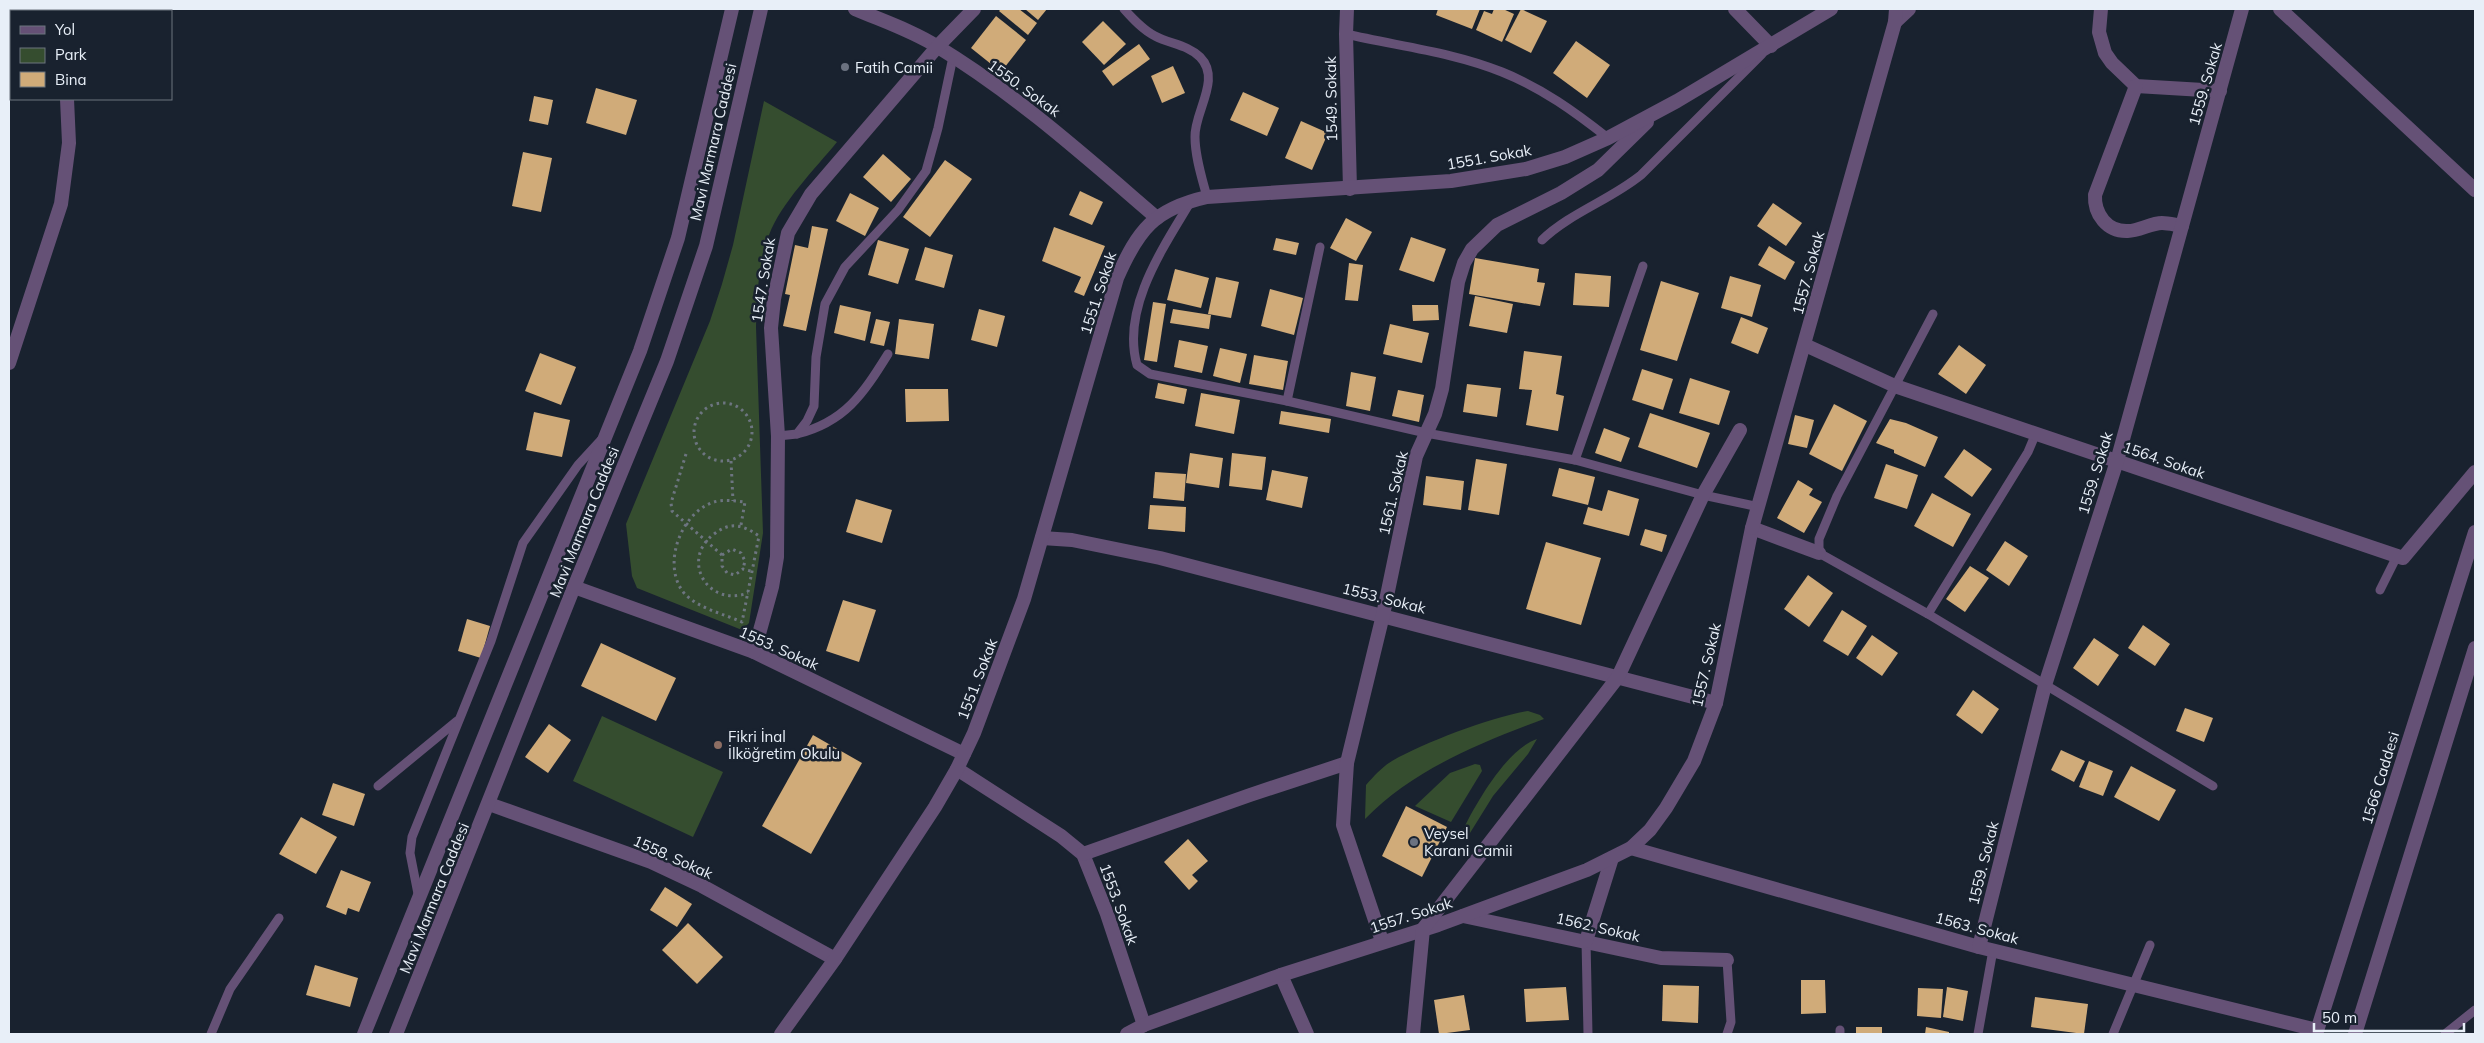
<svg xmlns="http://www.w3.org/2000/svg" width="2484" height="1043" font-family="Mulish,sans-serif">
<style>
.green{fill:#354d2f}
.building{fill:#d0ab79}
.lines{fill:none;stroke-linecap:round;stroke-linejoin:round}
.path{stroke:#6d7580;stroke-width:3;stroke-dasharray:2.5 4;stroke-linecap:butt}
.service{stroke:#655176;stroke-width:9}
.minor{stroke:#655176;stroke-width:14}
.tertiary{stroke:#655176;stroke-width:14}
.worship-dot{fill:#6b7280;stroke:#19222f;stroke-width:2}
.education-dot{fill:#8d6e63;stroke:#19222f;stroke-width:2}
.labels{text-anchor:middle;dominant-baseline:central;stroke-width:5;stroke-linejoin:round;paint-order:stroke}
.poi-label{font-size:15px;fill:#e8eff8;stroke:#19222f;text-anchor:start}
.street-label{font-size:15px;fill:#e8eff8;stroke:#19222f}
</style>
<rect width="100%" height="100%" fill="#19222f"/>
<g class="green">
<path d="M764,101L837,142C815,169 781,203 769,235C758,264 757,297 756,327L763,533L749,623L742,630L637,588L632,576L626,524L710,321L722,284L733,245Z"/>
<path d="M1528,711L1540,715L1544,719C1480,743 1414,769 1365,819L1366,785C1374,776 1382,767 1392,761C1426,742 1489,718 1528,711Z"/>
<polygon points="602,716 723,772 693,837 573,781"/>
<path d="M1537,739L1528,754L1493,796L1465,841L1460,836C1473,808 1506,749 1537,739Z"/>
<polygon points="1475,764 1480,765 1482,771 1451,822 1415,806 1450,773"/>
</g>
<g class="building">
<polygon points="1001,9 1019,9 1037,23 1028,35 999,11"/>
<polygon points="1025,9 1047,9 1038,20"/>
<polygon points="1438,9 1480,9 1472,29 1436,15"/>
<polygon points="1494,9 1503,9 1514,14 1502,42 1476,30 1484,11 1492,14"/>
<polygon points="1521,9 1547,21 1531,53 1505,40"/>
<polygon points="996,16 1026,40 1001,72 971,48"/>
<polygon points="1103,21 1126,44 1104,65 1082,42"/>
<polygon points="1576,41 1610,65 1587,98 1553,73"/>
<polygon points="1139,44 1150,59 1113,86 1102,71"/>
<polygon points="1173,66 1185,93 1162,103 1151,76"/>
<polygon points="596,88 637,100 626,135 586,123"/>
<polygon points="1243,92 1279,108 1267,136 1230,120"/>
<polygon points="534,96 553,100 548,125 529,121"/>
<polygon points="1301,121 1328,133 1312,170 1285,158"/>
<polygon points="523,152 552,158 541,212 512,206"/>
<polygon points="883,154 911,179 891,202 863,177"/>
<polygon points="945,160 972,179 930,237 903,217"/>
<polygon points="1080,191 1103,202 1092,225 1069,215"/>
<polygon points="850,193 879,208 865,236 836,221"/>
<polygon points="1773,203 1802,223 1786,246 1757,226"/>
<polygon points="1346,218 1372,232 1356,261 1330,248"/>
<polygon points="812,226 828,229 806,331 783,326 790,295 785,294 795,245 808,248"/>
<polygon points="1054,227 1105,246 1084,296 1074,292 1081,277 1042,261"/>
<polygon points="1411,237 1446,249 1434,282 1399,270"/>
<polygon points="1276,238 1299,243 1296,255 1273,250"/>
<polygon points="878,240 909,249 898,284 868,275"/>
<polygon points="1769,246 1795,262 1785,280 1758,265"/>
<polygon points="925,247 953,255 944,288 915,280"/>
<polygon points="1475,258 1539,269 1537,282 1545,283 1540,306 1469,294"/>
<polygon points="1349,263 1363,265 1358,301 1345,300"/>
<polygon points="1175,269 1209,278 1201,308 1167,300"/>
<polygon points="1575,273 1611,276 1609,307 1573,305"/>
<polygon points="1730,276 1761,285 1752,317 1721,308"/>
<polygon points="1216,277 1239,282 1231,318 1208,314"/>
<polygon points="1661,281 1699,293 1677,361 1640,350"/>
<polygon points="1270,289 1303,298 1294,335 1261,326"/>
<polygon points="1475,296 1513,304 1507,333 1469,326"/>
<polygon points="1153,302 1166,304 1157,362 1144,360"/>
<polygon points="840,305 871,312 865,341 834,333"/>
<polygon points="1412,305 1438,305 1439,320 1413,321"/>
<polygon points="979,309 1005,316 997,347 971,340"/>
<polygon points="1173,309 1211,315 1209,329 1170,323"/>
<polygon points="1741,317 1768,328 1758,354 1731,343"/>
<polygon points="876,319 890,322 884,346 870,343"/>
<polygon points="899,319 934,324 929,359 895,354"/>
<polygon points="1390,324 1429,333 1422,363 1383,354"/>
<polygon points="1179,340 1208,346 1202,373 1174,367"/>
<polygon points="1959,345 1986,365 1966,394 1938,374"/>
<polygon points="1220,348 1247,354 1240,383 1213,376"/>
<polygon points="1524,351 1562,356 1556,394 1564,396 1558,431 1526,425 1532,390 1519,389"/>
<polygon points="540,353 576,367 561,405 525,391"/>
<polygon points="1254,355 1288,361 1283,390 1249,384"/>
<polygon points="1642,369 1673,379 1663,410 1632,400"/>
<polygon points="1351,372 1376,377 1370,411 1346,406"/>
<polygon points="1690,378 1730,391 1719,425 1679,413"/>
<polygon points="1158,383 1187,389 1184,404 1155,398"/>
<polygon points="1467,384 1501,388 1497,417 1463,412"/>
<polygon points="905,389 948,389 949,421 906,422"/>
<polygon points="1398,390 1424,395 1419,422 1392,416"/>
<polygon points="1201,393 1240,400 1234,434 1195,426"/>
<polygon points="1834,404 1867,421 1842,471 1809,454"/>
<polygon points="1281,411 1331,419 1329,433 1279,424"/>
<polygon points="534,412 570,420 562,457 526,450"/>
<polygon points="1650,413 1710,433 1697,468 1638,447"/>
<polygon points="1795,415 1814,420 1807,448 1788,444"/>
<polygon points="1890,419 1906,423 1938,437 1925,467 1894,453 1894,450 1876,443"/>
<polygon points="1604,428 1630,438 1621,462 1595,453"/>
<polygon points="1964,449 1992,469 1972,497 1944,477"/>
<polygon points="1190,453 1223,458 1219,488 1186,483"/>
<polygon points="1232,453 1266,457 1262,490 1229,486"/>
<polygon points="1476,459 1507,464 1499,515 1468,510"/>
<polygon points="1886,464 1918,475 1907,509 1874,498"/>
<polygon points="1559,468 1595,477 1588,505 1552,496"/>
<polygon points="1272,470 1308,477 1302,508 1266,500"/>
<polygon points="1155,472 1186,474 1184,501 1153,498"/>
<polygon points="1426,476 1464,481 1461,510 1423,505"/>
<polygon points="1798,480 1813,489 1809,495 1822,502 1804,533 1777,518"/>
<polygon points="1608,490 1639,499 1629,536 1583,524 1588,507 1602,511"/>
<polygon points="1932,493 1971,514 1953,547 1914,526"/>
<polygon points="856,499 892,510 882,543 846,532"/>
<polygon points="1150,505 1186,507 1185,532 1148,529"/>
<polygon points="1645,529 1667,535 1662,552 1640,545"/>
<polygon points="2005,541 2028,556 2009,586 1986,570"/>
<polygon points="1546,542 1601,558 1581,625 1526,609"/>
<polygon points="1970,566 1989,578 1965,612 1946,599"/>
<polygon points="1808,575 1833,593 1809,627 1784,609"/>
<polygon points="843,600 876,610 859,662 826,651"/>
<polygon points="1842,610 1867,626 1848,656 1823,641"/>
<polygon points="467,619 490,626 481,658 458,651"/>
<polygon points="2143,625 2170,644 2155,666 2128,648"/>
<polygon points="1872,635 1898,653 1882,676 1856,658"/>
<polygon points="2094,638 2119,655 2098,686 2073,668"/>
<polygon points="601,643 676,678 656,721 581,686"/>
<polygon points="1973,690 1999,709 1982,734 1956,715"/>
<polygon points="2185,708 2213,718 2204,742 2176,731"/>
<polygon points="549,724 571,740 548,773 525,757"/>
<polygon points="813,735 862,763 811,854 762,826"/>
<polygon points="2061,750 2085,761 2074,782 2051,770"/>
<polygon points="2089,761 2113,771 2103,796 2079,787"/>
<polygon points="2131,766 2176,790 2159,821 2114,797"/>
<polygon points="333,783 365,794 354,826 322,815"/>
<polygon points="1406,806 1447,827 1422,877 1382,856"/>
<polygon points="301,817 337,837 316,874 279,854"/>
<polygon points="1188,839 1208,861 1192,875 1198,881 1189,890 1164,862"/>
<polygon points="341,870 371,882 359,912 348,908 346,915 326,907"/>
<polygon points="665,887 692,904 677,927 650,910"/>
<polygon points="688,923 723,957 697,984 662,950"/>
<polygon points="315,965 358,978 350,1007 306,995"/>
<polygon points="1801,980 1825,980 1826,1013 1801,1014"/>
<polygon points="1663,985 1699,986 1698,1023 1662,1021"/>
<polygon points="1566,987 1569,1020 1526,1022 1524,989"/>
<polygon points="1947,987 1968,991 1963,1021 1943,1017"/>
<polygon points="1918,988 1943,989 1941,1018 1917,1016"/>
<polygon points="1464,995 1470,1030 1439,1034 1434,1000"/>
<polygon points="2035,997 2088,1004 2084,1034 2031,1027"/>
<rect x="1856" y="1027" width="26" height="7"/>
<polygon points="1926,1027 1949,1032 1949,1034 1925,1034"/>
</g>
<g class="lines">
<g class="path">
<circle cx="723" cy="432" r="29"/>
<polyline points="686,454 671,503 672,511 722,555 722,566 727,573 735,575 743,569 754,572"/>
<polyline points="731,461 733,501"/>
<path d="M741,525L745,502C736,501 723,499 714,502C681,512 661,565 684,593C697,608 724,614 742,622L759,536C743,525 731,521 714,534C680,559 707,608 748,593"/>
<polyline points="722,555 732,549 741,553 745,561 743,569"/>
</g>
<g class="service">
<path d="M1124,9C1133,19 1143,30 1155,36C1170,44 1188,45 1200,57C1222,79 1194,112 1195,137C1195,157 1202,178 1207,197"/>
<path d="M1346,34C1397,46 1453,52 1502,72C1542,88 1575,112 1608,138"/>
<path d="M1191,201C1163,248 1121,308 1137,365L1150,374L1287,401L1426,433L1575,460L1703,495L1759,507"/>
<path d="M1542,240C1570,213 1610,200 1641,175L1762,54"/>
<polyline points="1933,314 1837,496 1819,539 1819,553 1928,614 2213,786"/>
<polyline points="1287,401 1320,247"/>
<path d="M797,434C845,422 863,394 888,354"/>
<polyline points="778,436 797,434 807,421 814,406 816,357 825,304 845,267 898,210 926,171 938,128 953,57"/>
<polyline points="1575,460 1643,266"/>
<polyline points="2380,590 2397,556"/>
<polyline points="1928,614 2028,452 2036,433"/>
<polyline points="378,786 457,721"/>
<polyline points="419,899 410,853 412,837 491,641 523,543 578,465 601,440"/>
<polyline points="1586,941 1588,1034"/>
<polyline points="211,1034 230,989 279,918"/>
<polyline points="1727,1034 1731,1022 1727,960"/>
<polyline points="1840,1034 1840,1030"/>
<polyline points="1978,1034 1993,950"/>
<polyline points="2113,1034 2150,945"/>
<polyline points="2445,1034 2475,1010"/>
</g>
<g class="minor">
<polyline points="63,9 63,11"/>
<path d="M855,9C883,21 913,31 938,47C1017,95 1087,158 1157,218"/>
<polyline points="1347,9 1346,34 1350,189"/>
<polyline points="1735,9 1771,46"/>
<polyline points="2101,9 2099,32 2105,53 2112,63 2136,86 2220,91"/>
<path d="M2136,86L2095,195C2094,214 2107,232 2128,231C2139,231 2151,223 2162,223C2169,223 2175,225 2182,226"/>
<polyline points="1805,345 1895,386 2403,558 2475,472"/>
<polyline points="9,363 61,204 69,143 67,99"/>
<polyline points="1042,538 1072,540 1160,558 1716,703"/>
<polyline points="574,587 754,652 964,754"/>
<polyline points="754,652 772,587 777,557 778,436 771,328 774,299 788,233 811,194 938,46 974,9"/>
<polyline points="957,769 1061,836 1083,854 1107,914 1144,1025"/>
<polyline points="489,804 651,862 702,886 835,959"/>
<polyline points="1631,848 1979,947 2317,1030"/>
<polyline points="1083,854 1250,795 1347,763"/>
<polyline points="1463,916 1661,958 1727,960"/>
<polyline points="1382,941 1343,825 1347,763 1383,615 1416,456 1435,414 1442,389 1458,282 1464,263 1472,249 1497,225 1561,193 1598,170 1647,122"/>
<polyline points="1586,941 1612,858"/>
<polyline points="1979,947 2045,685 2117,461 2242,9"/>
<polyline points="1281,975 1307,1034"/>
<path d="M781,1034L835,959L935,807L957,769L974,733L1024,599L1117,278C1138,230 1154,209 1207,197L1451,181L1526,169L1565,157L1608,138L1677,101L1831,9"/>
<polyline points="1127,1034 1144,1025 1281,975 1438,925 1587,870 1631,848 1650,830 1666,808 1694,761 1716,703 1752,528 1819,553"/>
<polyline points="1413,1034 1423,929 1618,677 1703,495 1740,430"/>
</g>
<g class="tertiary">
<polyline points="2280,9 2475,190"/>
<polyline points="1895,22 1909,9"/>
<polyline points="1752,528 1895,22 1896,9"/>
<polyline points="364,1034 640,351 678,238 732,9"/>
<polyline points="396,1034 574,587 667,361 706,246 761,9"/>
<polyline points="2316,1034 2475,532"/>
<polyline points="2355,1034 2475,648"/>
</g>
</g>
<g class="worship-dot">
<circle cx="845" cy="67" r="5"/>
<circle cx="1414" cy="842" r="5"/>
</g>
<circle class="education-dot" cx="718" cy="745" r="5"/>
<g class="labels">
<g class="poi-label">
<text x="855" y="67">Fatih Camii</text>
<text x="728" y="736">Fikri İnal<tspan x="728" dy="17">İlköğretim Okulu</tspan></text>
<text x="1424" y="833">Veysel<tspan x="1424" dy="17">Karani Camii</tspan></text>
</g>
<g class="street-label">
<text transform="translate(2205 84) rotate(-74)">1559. Sokak</text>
<text transform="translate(1024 88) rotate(36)">1550. Sokak</text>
<text transform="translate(1331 99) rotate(-91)">1549. Sokak</text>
<text transform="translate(713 142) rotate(-77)">Mavi Marmara Caddesi</text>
<text transform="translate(1489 157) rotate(-10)">1551. Sokak</text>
<text transform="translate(1808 273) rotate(-75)">1557. Sokak</text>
<text transform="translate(763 280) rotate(-81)">1547. Sokak</text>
<text transform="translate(1098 293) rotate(-72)">1551. Sokak</text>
<text transform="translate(2164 460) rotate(19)">1564. Sokak</text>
<text transform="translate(2095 473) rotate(-73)">1559. Sokak</text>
<text transform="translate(1393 493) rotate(-77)">1561. Sokak</text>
<text transform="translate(584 522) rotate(-68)">Mavi Marmara Caddesi</text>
<text transform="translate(1384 598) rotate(14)">1553. Sokak</text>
<text transform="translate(779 648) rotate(24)">1553. Sokak</text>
<text transform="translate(1706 665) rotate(-77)">1557. Sokak</text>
<text transform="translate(977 679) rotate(-69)">1551. Sokak</text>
<text transform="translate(2380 778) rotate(-73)">1566 Caddesi</text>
<text transform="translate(673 857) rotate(24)">1558. Sokak</text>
<text transform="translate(1983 863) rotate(-76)">1559. Sokak</text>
<text transform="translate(434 898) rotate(-68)">Mavi Marmara Caddesi</text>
<text transform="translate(1119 904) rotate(70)">1553. Sokak</text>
<text transform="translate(1411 915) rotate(-18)">1557. Sokak</text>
<text transform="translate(1598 927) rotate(13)">1562. Sokak</text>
<text transform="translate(1977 928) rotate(15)">1563. Sokak</text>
</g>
</g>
<rect width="2484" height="1043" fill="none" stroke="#e8eff8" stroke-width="20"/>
<rect x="10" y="10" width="162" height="90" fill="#19222f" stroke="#6c747f"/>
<rect x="20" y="26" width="25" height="8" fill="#655176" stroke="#6c747f"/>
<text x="55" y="35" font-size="15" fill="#e8eff8">Yol</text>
<rect x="20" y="48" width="25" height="15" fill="#354d2f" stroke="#6c747f"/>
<text x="55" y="60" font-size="15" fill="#e8eff8">Park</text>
<rect x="20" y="72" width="25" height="15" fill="#d0ab79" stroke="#6c747f"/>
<text x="55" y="85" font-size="15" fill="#e8eff8">Bina</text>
<path d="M2314 1023v8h150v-8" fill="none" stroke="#e8eff8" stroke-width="2.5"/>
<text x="2322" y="1023" font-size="15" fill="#e8eff8" stroke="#19222f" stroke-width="4" paint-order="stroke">50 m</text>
</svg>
